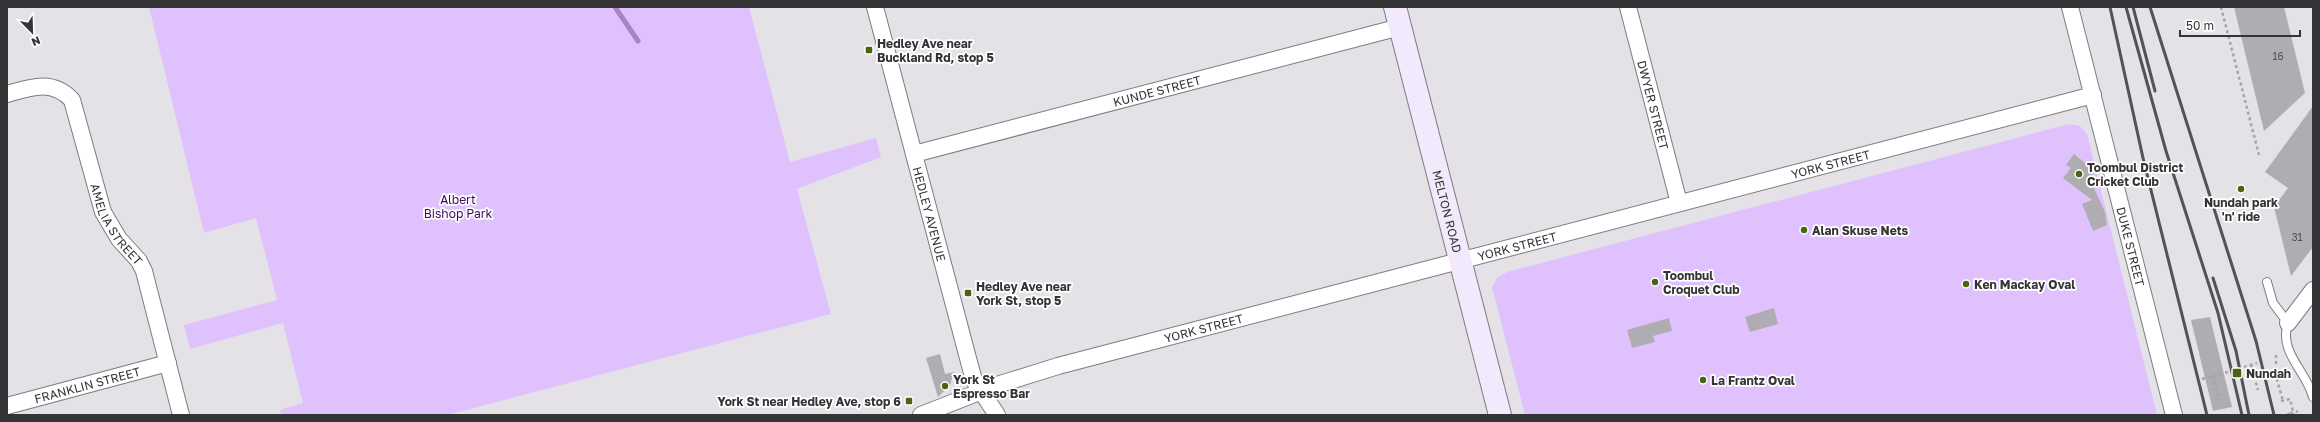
<svg xmlns="http://www.w3.org/2000/svg" width="2320" height="422" font-family="'Golos Text',sans-serif">
<style>
.green{fill:#dfc2fd}
.lines{fill:none;stroke-linecap:round;stroke-linejoin:round}
.stream{stroke:#a784ca;stroke-width:5}
.building{fill:#afacb2}
.lane-casing{stroke:#7d7b80;stroke-width:10}
.street-casing{stroke:#7d7b80;stroke-width:18}
.secondary-casing{stroke:#7d7b80;stroke-width:24}
.path{stroke:#a6a4a8;stroke-width:2.5;stroke-dasharray:3 3;stroke-linecap:butt}
.lane{stroke:#fff;stroke-width:8}
.street{stroke:#fff;stroke-width:16}
.secondary{stroke:#f2e9fc;stroke-width:22}
.rail{stroke:#535254;stroke-width:3}
.path-bridge{stroke:#a6a4a8;stroke-width:2.5;stroke-dasharray:3 3;stroke-linecap:butt}
.poi-dot{fill:#496415;stroke:#fff;stroke-width:1.5}
.labels{text-anchor:middle;dominant-baseline:central;stroke-width:3.5;stroke-linejoin:round;paint-order:stroke}
.number-label{font-size:10px;fill:#535154}
.poi-label{font-size:12px;font-weight:bold;fill:#343335;stroke:#fff;text-anchor:start}
.street-label{font-size:12px;fill:#343335;stroke:#fff}
.park-label{font-size:12px;fill:#3e095f;stroke:#fff}
</style>
<rect width="100%" height="100%" fill="#e4e2e7"/>
<g class="green">
<polygon points="149,7 749,7 790,162 876,138 881,157 797,189 831,314 447,415 281,415 280,410 303,403 283,323 190,349 184,325 277,300 256,218 204,233"/>
<polygon points="2069,124 2080,126 2087,134 2157,415 1525,415 1492,287 1497,278 1507,272"/>
</g>
<g class="lines">
<polyline class="stream" points="615,7 638,41"/>
</g>
<g class="building">
<polygon points="2234,7 2284,7 2305,93 2264,131"/>
<polygon points="2313,106 2313,247 2291,276 2274,207 2288,188 2265,172"/>
<polygon points="2074,154 2095,171 2088,180 2096,186 2094,188 2105,212 2107,225 2093,231 2082,204 2092,200 2063,178 2071,168 2066,165"/>
<polygon points="1774,308 1778,324 1750,332 1745,317"/>
<polygon points="2210,317 2232,407 2213,411 2191,320"/>
<polygon points="1669,318 1672,331 1653,336 1655,342 1632,348 1627,330"/>
<polygon points="940,354 945,374 954,372 950,385 938,397 926,358"/>
</g>
<g class="lines">
<defs>
<path id="lane" d="M2267,282L2273,303L2288,323C2278,352 2307,372 2313,397"/>
<g id="street">
<path id="s1" d="M875,7L969,362L974,380L997,415"/>
<path id="s2" d="M1628,7L1679,203"/>
<path id="s3" d="M2070,7L2174,415"/>
<path id="s4" d="M7,94C31,87 53,79 72,100L103,212L119,239L139,261L144,271L181,415"/>
<path id="s5" d="M914,154L1400,27"/>
<polyline points="2288,323 2313,290"/>
<path id="s6" d="M7,406L168,363"/>
<path id="s7" d="M921,415L997,385L1058,366L2093,95"/>
</g>
<g id="secondary">
<path id="s8" d="M1395,7L1500,415"/>
</g>
</defs>
<use href="#lane" class="lane-casing"/>
<use href="#street" class="street-casing"/>
<use href="#secondary" class="secondary-casing"/>
<g class="path">
<polyline points="2221,7 2259,155"/>
<polyline points="2276,355 2276,376 2283,401"/>
<polyline points="2251,365 2258,390"/>
<polyline points="2244,367 2257,363"/>
<polyline points="2213,376 2219,401"/>
<polyline points="2202,379 2228,372"/>
<polyline points="2281,401 2290,399 2294,415"/>
<polyline points="2296,412 2298,411"/>
<polyline points="2287,415 2290,413"/>
</g>
<use href="#lane" class="lane"/>
<use href="#street" class="street"/>
<use href="#secondary" class="secondary"/>
<g class="rail">
<polyline points="2110,7 2143,158 2207,415"/>
<polyline points="2126,7 2166,151 2218,313 2242,415"/>
<polyline points="2133,7 2155,91"/>
<polyline points="2150,7 2256,341 2274,415"/>
<polyline points="2213,278 2236,351 2249,415"/>
</g>
<polyline class="path-bridge" points="2290,413 2296,412"/>
</g>
<g class="poi-dot">
<rect x="865" y="46" width="8" height="8" rx="2"/>
<circle cx="2079" cy="174" r="4"/>
<circle cx="2241" cy="189" r="4"/>
<circle cx="1804" cy="230" r="4"/>
<circle cx="1655" cy="282" r="4"/>
<circle cx="1966" cy="284" r="4"/>
<rect x="964" y="289" width="8" height="8" rx="2"/>
<rect x="2232" y="368" width="10" height="10" rx="2"/>
<circle cx="1703" cy="380" r="4"/>
<circle cx="945" cy="386" r="4"/>
<rect x="905" y="397" width="8" height="8" rx="2"/>
</g>
<g class="labels">
<g class="number-label">
<text x="2278" y="56">16</text>
<text x="2297" y="237">31</text>
</g>
<g class="poi-label">
<text x="877" y="43">Hedley Ave near<tspan x="877" dy="14">Buckland Rd, stop 5</tspan></text>
<text x="2087" y="167">Toombul District<tspan x="2087" dy="14">Cricket Club</tspan></text>
<text x="2241" y="202" text-anchor="middle">Nundah park<tspan x="2241" dy="14">'n' ride</tspan></text>
<text x="1812" y="230">Alan Skuse Nets</text>
<text x="1663" y="275">Toombul<tspan x="1663" dy="14">Croquet Club</tspan></text>
<text x="1974" y="284">Ken Mackay Oval</text>
<text x="976" y="286">Hedley Ave near<tspan x="976" dy="14">York St, stop 5</tspan></text>
<text x="2246" y="373">Nundah</text>
<text x="953" y="379">York St<tspan x="953" dy="14">Espresso Bar</tspan></text>
<text x="1711" y="380">La Frantz Oval</text>
<text x="901" y="401" text-anchor="end">York St near Hedley Ave, stop 6</text>
</g>
<g class="street-label">
<text stroke="none"><textPath href="#s5" startOffset="251">KUNDE STREET</textPath></text>
<text stroke="none"><textPath href="#s2" startOffset="101">DWYER STREET</textPath></text>
<text stroke="none"><textPath href="#s7" startOffset="944">YORK STREET</textPath></text>
<text stroke="none"><textPath href="#s8" startOffset="211">MELTON ROAD</textPath></text>
<text stroke="none"><textPath href="#s1" startOffset="214">HEDLEY AVENUE</textPath></text>
<text stroke="none"><textPath href="#s4" startOffset="203">AMELIA STREET</textPath></text>
<text stroke="none"><textPath href="#s7" startOffset="620">YORK STREET</textPath></text>
<text stroke="none"><textPath href="#s3" startOffset="247">DUKE STREET</textPath></text>
<text stroke="none"><textPath href="#s7" startOffset="296">YORK STREET</textPath></text>
<text stroke="none"><textPath href="#s6" startOffset="83">FRANKLIN STREET</textPath></text>
</g>
<g class="park-label">
<text x="458" y="199">Albert<tspan x="458" dy="14">Bishop Park</tspan></text>
</g>
</g>
<rect width="2320" height="422" fill="none" stroke="#343335" stroke-width="16"/>
<g transform="translate(32 32) rotate(157)" stroke="#ffffff" stroke-width="3" paint-order="stroke">
<path d="M0-3L7 15L0 10L-7 15Z" fill="#343335"/>
<text y="-6" font-size="11" font-weight="bold" text-anchor="middle" fill="#343335">N</text>
</g>
<path d="M2180 30v6h120v-6" fill="none" stroke="#343335" stroke-width="2"/>
<text x="2186" y="30" font-size="12" fill="#343335" stroke="#ffffff" stroke-width="3" paint-order="stroke">50 m</text>
</svg>
